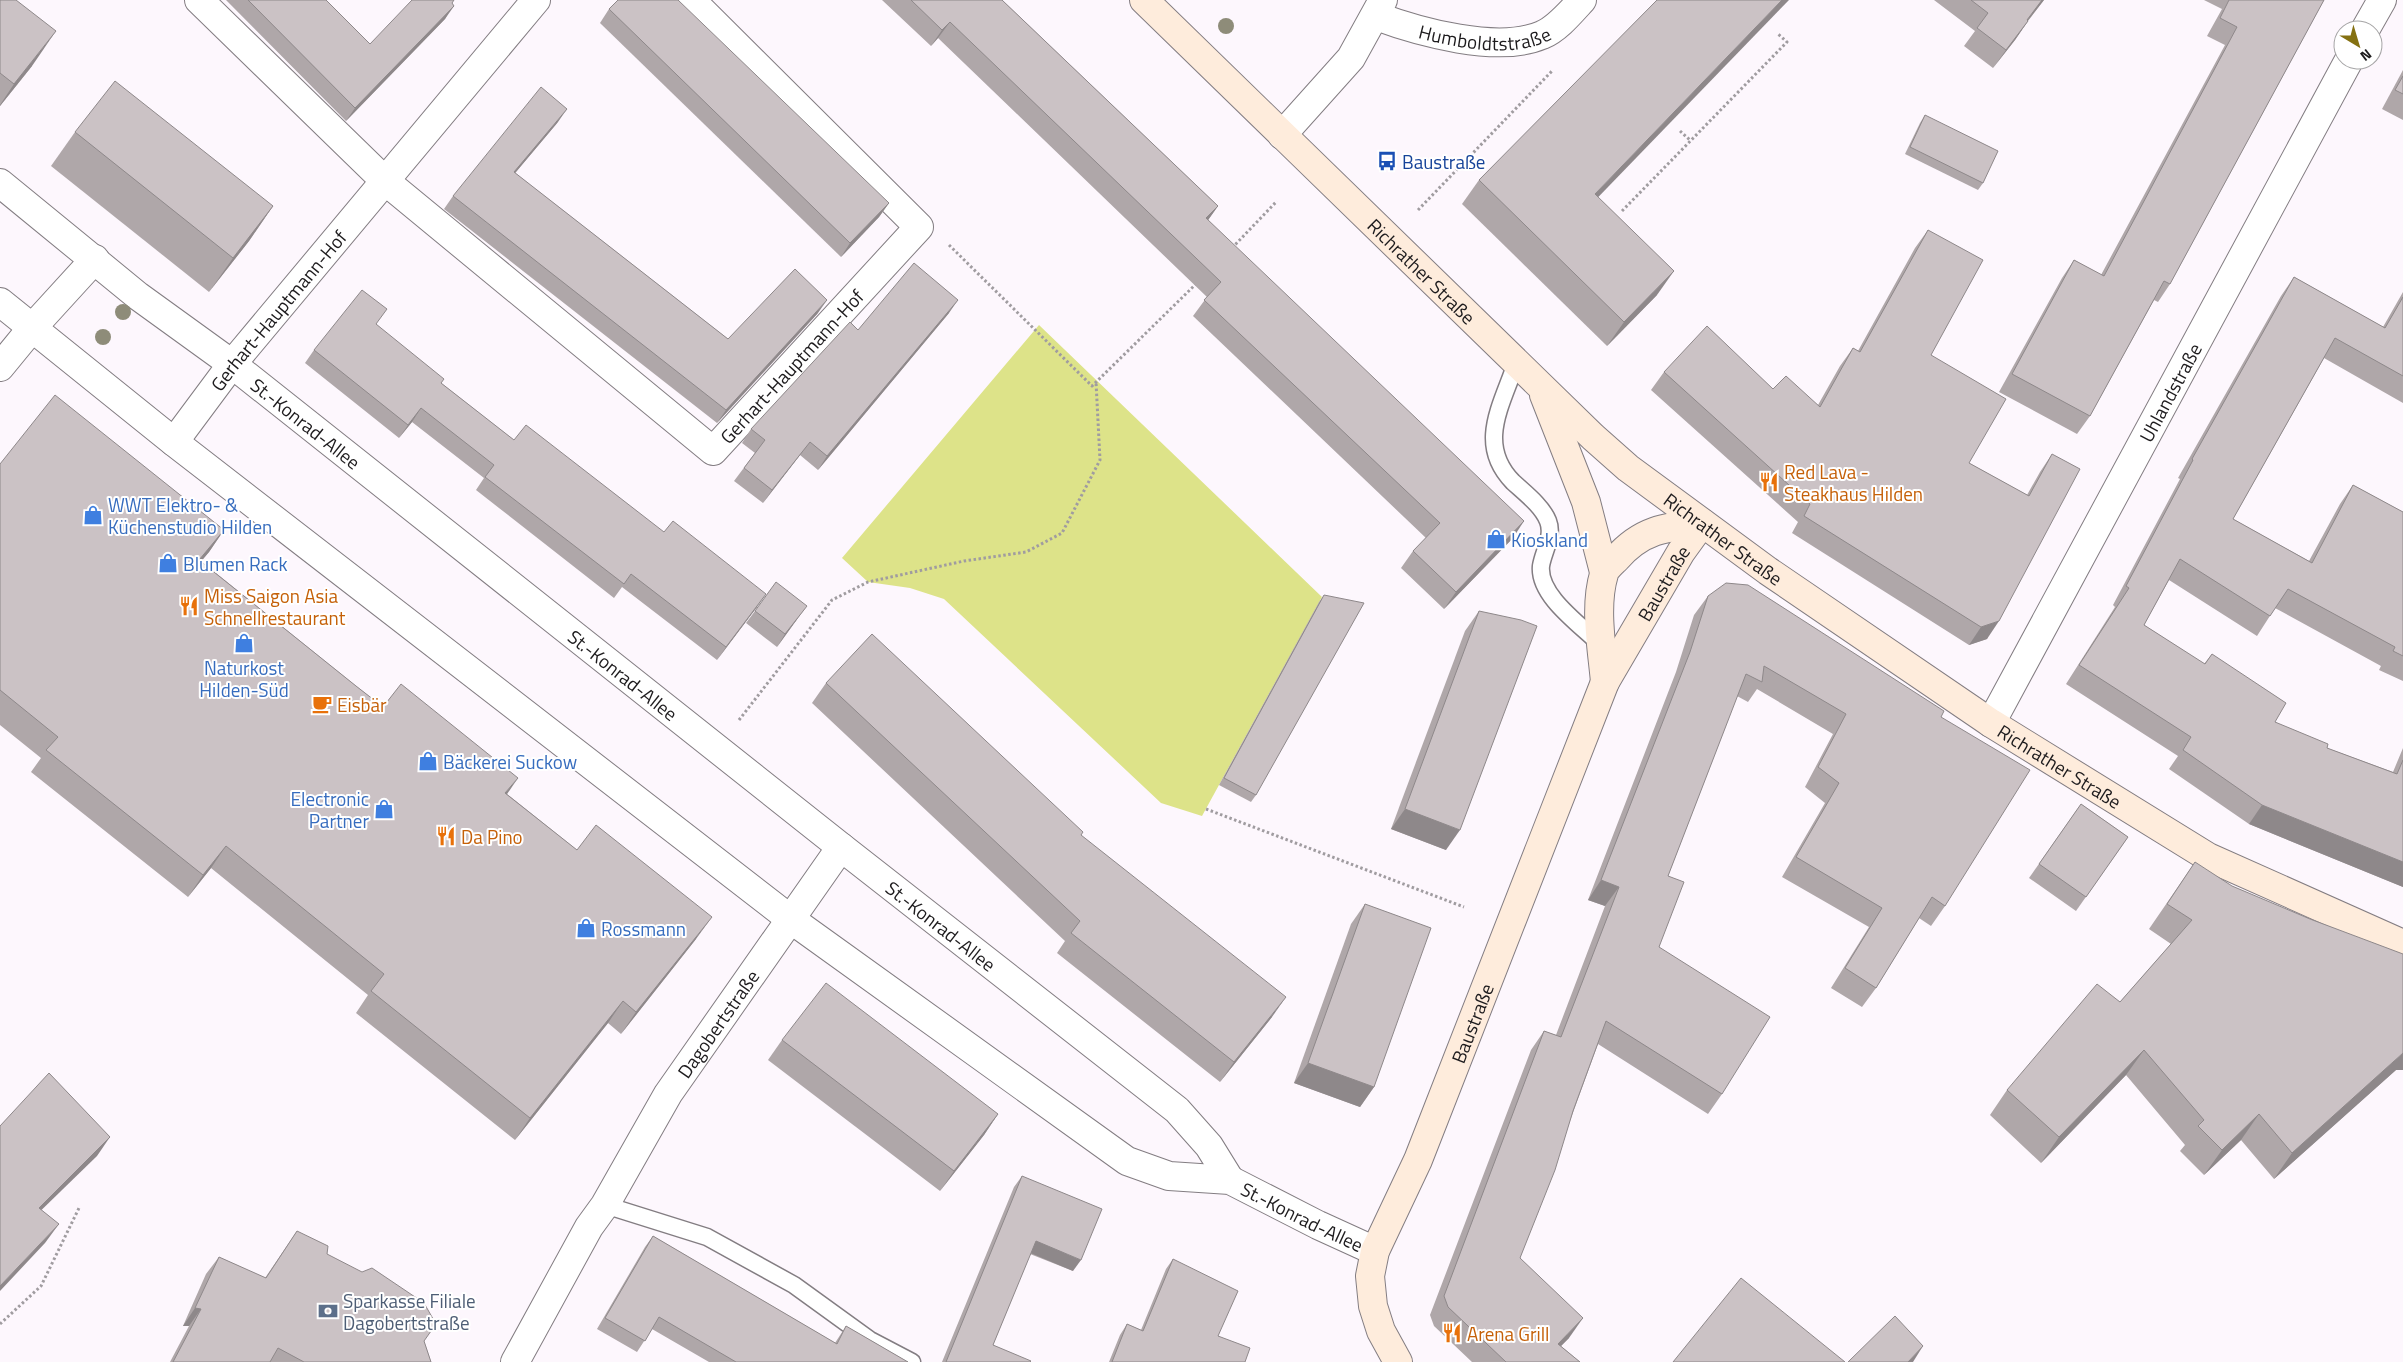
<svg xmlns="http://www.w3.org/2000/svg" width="2403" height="1362" font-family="'Titillium Web',sans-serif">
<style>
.green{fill:#dde389}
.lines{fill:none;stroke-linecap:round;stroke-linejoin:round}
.service-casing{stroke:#837d82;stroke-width:19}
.minor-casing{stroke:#837d82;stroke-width:30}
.secondary-casing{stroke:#837d82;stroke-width:30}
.path{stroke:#a09ca0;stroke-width:3;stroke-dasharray:2.5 2.5;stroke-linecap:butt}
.service{stroke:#fff;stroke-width:16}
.minor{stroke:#fff;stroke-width:28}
.secondary{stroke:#feecdc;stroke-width:28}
.tree{fill:#8e8c79}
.wall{fill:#afa7a9}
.shaded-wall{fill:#8e888a}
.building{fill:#cbc2c5;stroke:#8e888a}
.labels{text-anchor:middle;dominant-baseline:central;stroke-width:4;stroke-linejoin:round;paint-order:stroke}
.street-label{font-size:19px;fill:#1d1b1d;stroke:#fff}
.transit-label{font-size:19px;fill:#164399;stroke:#fff;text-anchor:start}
.food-label{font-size:19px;fill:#c56008;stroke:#fff;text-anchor:start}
.shop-label{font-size:19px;fill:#366cbe;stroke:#fff;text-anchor:start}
.service-label{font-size:19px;fill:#4e5e75;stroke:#fff;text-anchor:start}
</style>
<rect width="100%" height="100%" fill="#fdf7fd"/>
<polygon class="green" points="1039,325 1322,597 1202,816 1161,803 944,599 910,588 868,582 842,558"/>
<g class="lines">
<defs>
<g id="service">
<path d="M1516,363C1502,405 1476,444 1513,482C1525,493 1542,506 1548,521C1554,536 1543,552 1541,566C1538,596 1581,625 1601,645"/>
<polyline points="605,1205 707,1237 794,1285 870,1340 912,1362"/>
</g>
<g id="minor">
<path id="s1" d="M199,0L384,180L713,451L919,227L691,0"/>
<path id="s2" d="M1376,16C1419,32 1498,54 1542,35C1557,29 1571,12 1582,0"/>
<polyline points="2365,30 2382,0"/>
<polyline points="1282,135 1351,58 1383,0"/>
<path id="s3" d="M0,183L138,296L232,364L841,847L1177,1110L1209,1146L1230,1180"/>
<path id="s4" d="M0,302L174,442L789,918L1127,1161L1169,1176L1230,1180L1318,1225L1375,1251"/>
<polyline points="0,367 32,328 95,259"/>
<path id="s5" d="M174,442L232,364L536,0"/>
<path id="s6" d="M1991,723L2349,60"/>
<path id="s7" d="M515,1362L589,1227L605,1205L668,1094L841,847"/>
</g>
<g id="secondary">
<path id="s8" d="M1144,0L1593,437L1628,468L1768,571L1991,723L2208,857L2403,944"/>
<polyline points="1544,395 1586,502 1604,572"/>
<path d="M1605,682C1602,648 1594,607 1604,574C1605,569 1612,563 1616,559C1641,530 1665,527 1702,523"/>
<path id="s9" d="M1398,1362L1381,1331L1373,1306L1370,1276L1375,1251L1418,1160L1605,682L1681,552L1702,523"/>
</g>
</defs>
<use href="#service" class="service-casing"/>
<use href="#minor" class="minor-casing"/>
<use href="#secondary" class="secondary-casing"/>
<g class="path">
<polyline points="1680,131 1691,141"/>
<polyline points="1418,210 1552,71"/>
<polyline points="1622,211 1787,42 1778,34"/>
<polyline points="949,245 1092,386 1198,282"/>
<polyline points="1232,248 1277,201"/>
<polyline points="739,720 832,600 868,582 964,561 1026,552 1062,533 1100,460 1096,382"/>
<polyline points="1206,809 1464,907"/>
<polyline points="0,1324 41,1286 80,1206"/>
</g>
<use href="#service" class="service"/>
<use href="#minor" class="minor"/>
<use href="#secondary" class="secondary"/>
</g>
<g class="tree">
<circle cx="1226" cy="26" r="8"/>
<circle cx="123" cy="312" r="8"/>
<circle cx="103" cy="337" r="8"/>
</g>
<g class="wall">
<polygon points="0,0 32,66 0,106"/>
<polygon points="226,0 326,0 370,44 453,4 445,19 346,121"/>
<polygon points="882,0 1002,0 1218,206 1208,220 1513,538 1444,609 1401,568 1413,551 1426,538 1193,316 1207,297 938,38 931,46"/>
<polygon points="1934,0 2044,0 2028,21 2015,40 1993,68 1964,46 1975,31"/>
<polygon points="2204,0 2324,0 2170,284 2158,302 2154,300 2090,416 2077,434 1999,392 2062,278 2074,260 2101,275 2225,45 2207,36 2222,9"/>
<polygon points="609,9 889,203 879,217 841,257 600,23"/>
<polygon points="2403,70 2403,120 2382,109"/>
<polygon points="1925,115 1983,183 1978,190 1905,154 1920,123"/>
<polygon points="558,122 515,173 728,339 818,313 717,423 444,209 453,196"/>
<polygon points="75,132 273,206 249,241 209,292 51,166"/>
<polygon points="1479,180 1657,295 1607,346 1462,204"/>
<polygon points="1928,230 1931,355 1969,463 2027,495 2040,472 2052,454 1987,639 1969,645 1792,533 1798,522 1651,390 1664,372 1773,389 1818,405 1840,366 1853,348 1858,351 1915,248"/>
<polygon points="2294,277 2383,327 2403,292 2403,403 2324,358 2233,519 2309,561 2340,504 2353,485 2403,512 2403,681 2379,670 2381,666 2275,608 2257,636 2169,580 2144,625 2204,664 2212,654 2275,722 2327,748 2393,772 2403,748 2403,887 2249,824 2169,769 2178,756 2066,684 2115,607 2113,605 2180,479 2178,478 2281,296"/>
<polygon points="949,313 818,470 800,455 763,503 734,481 755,453 742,443 751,429 858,330"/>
<polygon points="376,324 441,383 514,440 757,607 717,660 622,587 614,598 476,490 484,478 412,422 399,438 305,363 314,350"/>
<polygon points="0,464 224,530 209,552 201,561 356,686 383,707 507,794 577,850 696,939 621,1034 608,1023 515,1140 356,1013 368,995 211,868 188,897 31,772 41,758 0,725"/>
<polygon points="1324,595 1256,795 1251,802 1219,785 1319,602"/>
<polygon points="1708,596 1941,717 1945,906 1931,926 1919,918 1876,988 1862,1007 1831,988 1869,927 1782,877 1825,803 1805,787 1833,734 1757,689 1748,702 1737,696 1668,876 1659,947 1722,1094 1708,1114 1598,1044 1520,1258 1569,1338 1561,1346 1580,1362 1472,1362 1434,1326 1430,1315 1531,1050 1544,1031 1556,1035 1605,906 1588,900 1676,672 1694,615"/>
<polygon points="755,611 798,618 777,647 746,623"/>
<polygon points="1479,611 1446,850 1391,829 1465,631"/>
<polygon points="826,683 1272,1017 1220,1082 1057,953 1065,941 812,703"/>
<polygon points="2081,804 2128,837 2076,911 2029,878"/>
<polygon points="2195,862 2396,1070 2274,1179 2241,1140 2204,1175 2180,1151 2185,1145 2126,1075 2041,1163 1990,1115 2007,1090 2120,1002 2171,944 2149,929"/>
<polygon points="1365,904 1374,1087 1360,1107 1294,1083 1351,924"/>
<polygon points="782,1040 998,1114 984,1135 940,1191 768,1060"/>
<polygon points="1022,1176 1073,1271 1030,1254 993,1345 1030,1362 942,1362 1014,1187"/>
<polygon points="297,1231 327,1254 424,1341 431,1362 170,1362 189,1326 183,1326 206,1274 219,1257 265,1278"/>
<polygon points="653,1236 835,1343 846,1326 908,1362 709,1362 652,1329 637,1352 597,1329 645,1247"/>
<polygon points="1173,1259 1218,1336 1245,1362 1109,1362 1120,1335 1127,1324 1141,1330 1166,1269"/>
</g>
<g class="shaded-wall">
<polygon points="1782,0 1789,0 1578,218 1595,194"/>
<polygon points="2042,0 2044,0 2014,38 2027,20"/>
<polygon points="454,6 445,19 346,121 355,108"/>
<polygon points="2028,21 2015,40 1993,68 2006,50"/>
<polygon points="950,22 938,38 931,46 942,30"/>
<polygon points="56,31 32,66 0,106 0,105 14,84"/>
<polygon points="567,109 558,122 505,185 514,172"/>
<polygon points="889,203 879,217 841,257 850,243"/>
<polygon points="273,206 249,241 209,292 233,258"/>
<polygon points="1218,206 1206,223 1206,218"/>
<polygon points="1674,271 1657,295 1607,346 1624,322"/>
<polygon points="827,300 818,313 717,423 726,410"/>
<polygon points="958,300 949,313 818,470 827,456"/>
<polygon points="421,408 412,422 399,438 408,425"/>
<polygon points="810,442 800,455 763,503 772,490"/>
<polygon points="1524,521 1513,538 1444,609 1456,592"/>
<polygon points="224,530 209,552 184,582 199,560"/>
<polygon points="766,594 757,607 717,660 726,647"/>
<polygon points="807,606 798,618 777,647 785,634"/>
<polygon points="1999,621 1987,639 1969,645 1981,627"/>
<polygon points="518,778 503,800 505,793"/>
<polygon points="2262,805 2403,862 2403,887 2249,824"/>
<polygon points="1405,809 1460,830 1446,850 1391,829"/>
<polygon points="226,846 211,868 188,897 203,875"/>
<polygon points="1601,880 1619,887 1605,906 1588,900"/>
<polygon points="712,917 696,939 621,1034 636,1012"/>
<polygon points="1286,997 1272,1017 1220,1082 1234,1062"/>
<polygon points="623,1001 608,1023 515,1140 530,1118"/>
<polygon points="2144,1050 2126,1075 2041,1163 2059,1137"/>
<polygon points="2403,1053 2403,1070 2396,1070 2274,1179 2292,1153"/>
<polygon points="1308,1063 1374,1087 1360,1107 1294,1083"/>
<polygon points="998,1114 984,1135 940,1191 954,1171"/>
<polygon points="2259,1114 2241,1140 2204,1175 2222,1150"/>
<polygon points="110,1137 97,1156 25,1226 39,1208"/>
<polygon points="59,1224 45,1243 0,1291 0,1286"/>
<polygon points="1036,1241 1081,1260 1073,1271 1028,1252"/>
<polygon points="195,1308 201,1309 189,1326 183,1326"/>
<polygon points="1583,1318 1569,1338 1545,1362 1558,1344"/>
<polygon points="1923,1346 1913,1362 1908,1362"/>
</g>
<g class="building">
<polygon points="0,0 16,0 56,31 14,84 0,73"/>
<polygon points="248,0 326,0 370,44 412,0 454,0 452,3 454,6 355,108"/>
<polygon points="618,0 678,0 889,203 850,243 609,9"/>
<polygon points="911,0 1002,0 1218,206 1206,218 1524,521 1456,592 1413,551 1440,523 1204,300 1221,282 950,22 942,30"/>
<polygon points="1657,0 1782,0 1595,194 1674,271 1624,322 1479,180"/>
<polygon points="1971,0 2042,0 2027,20 2028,21 2006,50 1977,28 1988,13"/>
<polygon points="2229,0 2324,0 2170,284 2164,281 2090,416 2012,374 2074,260 2104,276 2237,27 2220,18"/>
<polygon points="2403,76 2403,94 2395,90"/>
<polygon points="115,81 273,206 233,258 75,132"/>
<polygon points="541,87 567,109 514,172 728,339 795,269 827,300 726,410 453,196"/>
<polygon points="1925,115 1998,151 1983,183 1910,147"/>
<polygon points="1928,230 1983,260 1931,355 2006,399 1969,463 2029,496 2052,454 2080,469 1999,621 1981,627 1804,516 1810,504 1664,372 1707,326 1773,389 1786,376 1820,407 1853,348 1860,352"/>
<polygon points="914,263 958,300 827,456 810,442 772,490 744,468 765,440 751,429 850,322 858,330"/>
<polygon points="2294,277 2385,328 2403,297 2403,376 2335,338 2233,519 2312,563 2353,485 2403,512 2403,656 2393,651 2395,647 2288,589 2270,616 2180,559 2144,625 2205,664 2212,654 2286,703 2275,722 2328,744 2327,748 2397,774 2403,760 2403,862 2262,805 2183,750 2191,737 2079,665 2129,588 2126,586 2193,460 2192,459"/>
<polygon points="362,290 387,309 376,324 444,379 441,383 514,440 526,425 664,532 673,521 766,594 726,647 631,574 624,584 485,477 494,465 421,408 408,425 314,350"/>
<polygon points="55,395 224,530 199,560 356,686 383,707 401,684 518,778 505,793 577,850 596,825 712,917 636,1012 623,1001 530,1118 371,991 384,974 226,846 203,875 46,750 58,737 0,690 0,464"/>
<polygon points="776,582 807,606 785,634 755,611"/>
<polygon points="1726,583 1748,585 1944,711 1941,717 2030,770 1945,906 1932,897 1876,988 1845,968 1882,908 1796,857 1839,783 1818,767 1846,714 1764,666 1762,682 1746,674 1668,876 1684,882 1659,947 1770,1017 1722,1094 1606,1021 1573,1111 1555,1170 1520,1258 1583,1318 1558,1344 1580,1362 1506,1362 1448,1307 1444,1296 1544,1031 1561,1037 1619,887 1601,880 1690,652 1708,596"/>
<polygon points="1324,595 1364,603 1256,795 1224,778"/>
<polygon points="1479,611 1521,620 1537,626 1460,830 1405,809"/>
<polygon points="872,634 1083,832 1081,835 1286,997 1234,1062 1071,933 1080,921 826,683"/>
<polygon points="2081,804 2128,837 2086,897 2039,864"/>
<polygon points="2195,862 2232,886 2310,919 2403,954 2403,1053 2292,1153 2259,1114 2222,1150 2198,1126 2204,1120 2144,1050 2059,1137 2007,1090 2097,984 2120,1002 2192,920 2167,904"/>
<polygon points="1365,904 1431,928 1374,1087 1308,1063"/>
<polygon points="826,983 998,1114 954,1171 782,1040"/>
<polygon points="49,1073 110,1137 39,1208 59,1224 0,1286 0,1126"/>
<polygon points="1022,1176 1102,1209 1081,1260 1036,1241 993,1345 1031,1361 1030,1362 946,1362"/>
<polygon points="297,1231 328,1246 327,1254 362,1272 372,1268 424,1303 436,1324 424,1341 431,1362 304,1362 278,1348 270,1362 173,1362 201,1309 195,1308 219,1257 266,1278"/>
<polygon points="653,1236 837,1344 846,1326 908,1362 736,1362 659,1317 645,1341 605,1318"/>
<polygon points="1173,1259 1238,1291 1218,1336 1250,1348 1245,1362 1112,1362 1127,1324 1143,1331"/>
<polygon points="1741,1278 1845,1362 1673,1362"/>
<polygon points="1895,1316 1923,1346 1908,1362 1848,1362"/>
</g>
<defs>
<symbol id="bus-bare" viewBox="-9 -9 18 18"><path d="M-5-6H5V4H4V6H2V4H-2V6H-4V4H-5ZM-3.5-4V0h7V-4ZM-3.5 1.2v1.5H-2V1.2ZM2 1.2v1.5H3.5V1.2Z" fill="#1a4fb4" stroke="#fff" stroke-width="2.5" paint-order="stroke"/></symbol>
<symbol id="restaurant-bare" viewBox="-9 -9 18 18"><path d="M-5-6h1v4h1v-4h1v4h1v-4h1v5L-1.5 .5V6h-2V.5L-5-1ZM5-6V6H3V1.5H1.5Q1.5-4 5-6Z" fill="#e8710a" stroke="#fff" stroke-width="2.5" paint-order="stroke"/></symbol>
<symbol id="shop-bare" viewBox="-9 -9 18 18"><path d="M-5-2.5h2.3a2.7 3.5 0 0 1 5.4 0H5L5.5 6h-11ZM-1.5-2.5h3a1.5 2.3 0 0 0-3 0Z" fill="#3f7fe0" stroke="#fff" stroke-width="2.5" paint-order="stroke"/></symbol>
<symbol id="cafe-bare" viewBox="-9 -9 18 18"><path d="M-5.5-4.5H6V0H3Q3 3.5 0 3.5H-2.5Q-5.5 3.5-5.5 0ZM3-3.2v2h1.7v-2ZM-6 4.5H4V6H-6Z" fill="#e8710a" stroke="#fff" stroke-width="2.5" paint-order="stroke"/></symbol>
<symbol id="bank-bare" viewBox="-9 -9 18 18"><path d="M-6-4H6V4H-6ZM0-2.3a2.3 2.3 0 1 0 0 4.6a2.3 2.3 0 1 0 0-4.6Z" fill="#5c6f8a" stroke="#fff" stroke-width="2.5" paint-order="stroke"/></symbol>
</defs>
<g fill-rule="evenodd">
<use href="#bus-bare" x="1373" y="147" width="28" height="28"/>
<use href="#restaurant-bare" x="1755" y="468" width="28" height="28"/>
<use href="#shop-bare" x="79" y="501" width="28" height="28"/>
<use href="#shop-bare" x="1482" y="525" width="28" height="28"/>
<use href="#shop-bare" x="154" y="549" width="28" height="28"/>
<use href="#restaurant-bare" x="175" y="592" width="28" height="28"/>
<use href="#shop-bare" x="230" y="629" width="28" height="28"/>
<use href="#cafe-bare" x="308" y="690" width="28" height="28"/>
<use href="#shop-bare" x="414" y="747" width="28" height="28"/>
<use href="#shop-bare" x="370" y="795" width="28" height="28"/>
<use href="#restaurant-bare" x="432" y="822" width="28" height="28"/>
<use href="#shop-bare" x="572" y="914" width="28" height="28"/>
<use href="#bank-bare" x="314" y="1297" width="28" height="28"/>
<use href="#restaurant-bare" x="1438" y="1319" width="28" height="28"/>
</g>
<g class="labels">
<g class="street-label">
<text stroke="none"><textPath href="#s2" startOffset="112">Humboldtstraße</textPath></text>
<text stroke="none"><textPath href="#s8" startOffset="388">Richrather Straße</textPath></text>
<text stroke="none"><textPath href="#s5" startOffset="168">Gerhart-Hauptmann-Hof</textPath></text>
<text stroke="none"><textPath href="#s1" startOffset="800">Gerhart-Hauptmann-Hof</textPath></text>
<text stroke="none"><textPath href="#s6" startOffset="376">Uhlandstraße</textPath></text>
<text stroke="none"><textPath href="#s3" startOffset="389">St.-Konrad-Allee</textPath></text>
<text stroke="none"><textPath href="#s8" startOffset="792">Richrather Straße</textPath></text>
<text stroke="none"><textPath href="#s9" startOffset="846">Baustraße</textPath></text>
<text stroke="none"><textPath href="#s3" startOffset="794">St.-Konrad-Allee</textPath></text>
<text stroke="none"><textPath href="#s8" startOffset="1198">Richrather Straße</textPath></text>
<text stroke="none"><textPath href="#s3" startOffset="1199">St.-Konrad-Allee</textPath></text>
<text stroke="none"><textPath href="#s7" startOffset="395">Dagobertstraße</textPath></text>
<text stroke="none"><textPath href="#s9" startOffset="365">Baustraße</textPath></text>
<text stroke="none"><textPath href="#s4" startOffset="1604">St.-Konrad-Allee</textPath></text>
</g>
<g class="transit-label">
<text x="1402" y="161">Baustraße</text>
</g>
<g class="food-label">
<text x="1784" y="471">Red Lava -<tspan x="1784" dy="22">Steakhaus Hilden</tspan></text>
<text x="204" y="595">Miss Saigon Asia<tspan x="204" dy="22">Schnellrestaurant</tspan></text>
<text x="337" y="704">Eisbär</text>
<text x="461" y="836">Da Pino</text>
<text x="1467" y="1333">Arena Grill</text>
</g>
<g class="shop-label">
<text x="108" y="504">WWT Elektro- &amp;<tspan x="108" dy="22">Küchenstudio Hilden</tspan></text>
<text x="1511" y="539">Kioskland</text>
<text x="183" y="563">Blumen Rack</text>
<text x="244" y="667" text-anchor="middle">Naturkost<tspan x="244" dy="22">Hilden-Süd</tspan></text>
<text x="443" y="761">Bäckerei Suckow</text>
<text x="369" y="798" text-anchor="end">Electronic<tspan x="369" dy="22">Partner</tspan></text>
<text x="601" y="928">Rossmann</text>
</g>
<g class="service-label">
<text x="343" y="1300">Sparkasse Filiale<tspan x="343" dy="22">Dagobertstraße</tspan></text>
</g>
</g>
<g transform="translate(2358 45) rotate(142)"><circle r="24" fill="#ffffff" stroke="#a5a4a5"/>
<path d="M0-4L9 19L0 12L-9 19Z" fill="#857112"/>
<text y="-8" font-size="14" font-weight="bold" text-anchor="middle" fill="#1d1b1d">N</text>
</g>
</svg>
